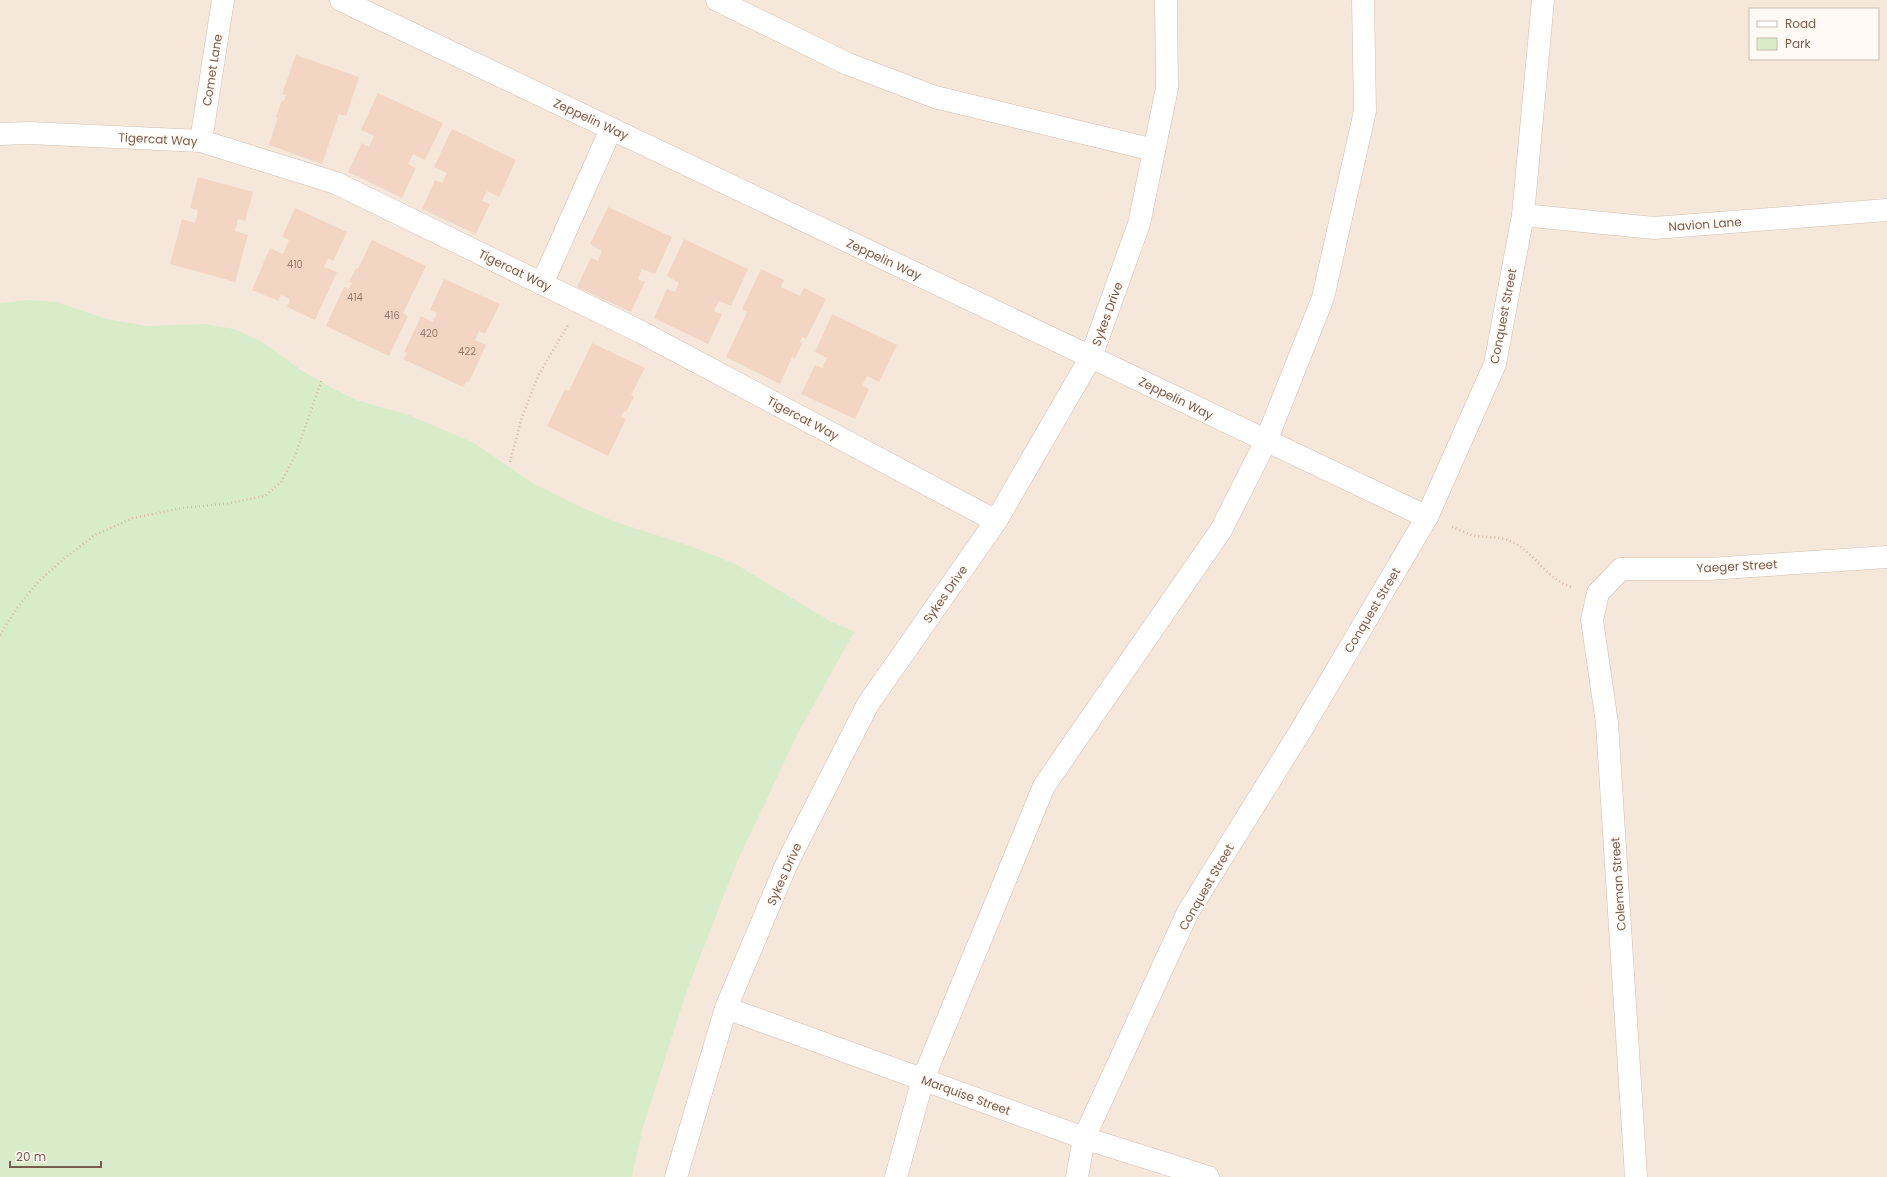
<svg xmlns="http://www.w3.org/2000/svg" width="1887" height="1177" font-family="Poppins,sans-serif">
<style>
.residential{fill:#f5e8da;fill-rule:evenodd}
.green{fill:#d8ecc9}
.building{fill:#f3d5c3}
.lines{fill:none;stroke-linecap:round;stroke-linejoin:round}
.minor-casing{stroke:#d1beb0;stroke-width:23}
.path{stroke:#d9b8a5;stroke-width:2.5;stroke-dasharray:1 3;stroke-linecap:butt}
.minor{stroke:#fff;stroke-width:22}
.labels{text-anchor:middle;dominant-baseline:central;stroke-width:3;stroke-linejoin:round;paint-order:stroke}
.number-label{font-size:10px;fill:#987a6a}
.street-label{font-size:12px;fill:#7a5c4d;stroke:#fffaf3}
</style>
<rect width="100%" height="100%" fill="#fdf6ec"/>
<path class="residential" d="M0,0H1887V1177H0ZM1750,9H1878V59H1750Z"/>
<polygon class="green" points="29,300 57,302 107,319 146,326 205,324 234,329 261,341 301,370 330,387 356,400 409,415 474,443 534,484 570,502 613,521 696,548 737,565 830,621 854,632 798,733 737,862 687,990 643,1127 632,1177 0,1177 0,303"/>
<g class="building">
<polygon points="296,55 359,77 346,116 339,114 322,164 269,145 278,117 276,117 282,100 284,101 286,95 282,94"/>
<polygon points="378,93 443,123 425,160 413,154 408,164 416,168 402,198 348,172 362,143 369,147 374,136 361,130"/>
<polygon points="452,129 516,160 499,197 487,191 482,201 490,204 476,234 422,209 435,180 442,183 447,173 434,167"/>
<polygon points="198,177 253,192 245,221 238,219 235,231 248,235 235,282 170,264 182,219 195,223 198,210 190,208"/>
<polygon points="608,207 672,237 655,274 642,269 638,279 645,282 631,312 577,287 591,258 598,261 602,251 590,244"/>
<polygon points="295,208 347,232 333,261 328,258 324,267 337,272 315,320 287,307 290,299 281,295 278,301 252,290 270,248 283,254 289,240 282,237"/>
<polygon points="684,239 748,269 731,306 719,301 714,311 722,314 708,344 654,318 667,289 675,292 679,283 667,276"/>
<polygon points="372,240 426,266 403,313 408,316 389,356 326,326 344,287 349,289 352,283 349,282 356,268 358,269"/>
<polygon points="761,269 784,280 781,287 800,296 804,288 826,299 806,339 802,337 800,342 802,343 795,359 792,357 780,384 726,357 747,312 742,309"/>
<polygon points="444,279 500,304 485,334 479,331 475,340 486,345 469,382 467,381 463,387 403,359 407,353 404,352 421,316 433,322 437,313 430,310"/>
<polygon points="832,314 897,345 879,382 867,376 862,386 869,389 855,419 801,394 815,365 822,368 827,358 815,352"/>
<polygon points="592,343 645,368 631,395 634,397 626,412 624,411 621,417 626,419 608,456 547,426 565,389 569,391"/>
</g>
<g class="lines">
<defs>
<g id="minor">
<polyline points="341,0 1427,517"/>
<polyline points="717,0 848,64 935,97 1154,150"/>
<polyline points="0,134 29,133 201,141 336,183 641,332 996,521"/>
<polyline points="201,141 223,0"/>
<polyline points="1523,215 1654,228 1887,210"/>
<polyline points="542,284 611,129"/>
<polyline points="726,1008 1084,1138 1208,1177"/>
<polyline points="676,1177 726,1008 787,863 868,704 996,521 1091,357 1139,224 1167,88 1166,0"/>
<polyline points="896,1177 923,1079 1044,786 1221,530 1266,441 1323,298 1365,111 1363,0"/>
<polyline points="1077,1177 1084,1138 1188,912 1303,727 1427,517 1495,364 1523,215 1543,0"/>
<polyline points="1636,1177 1607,723 1592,620 1598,593 1621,569 1709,569 1887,557"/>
</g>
</defs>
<use href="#minor" class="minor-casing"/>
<g class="path">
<polyline points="510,462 522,417 539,374 568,325"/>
<path d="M1452,527C1458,529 1465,533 1472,535C1483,538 1497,536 1508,540C1534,550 1546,580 1572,587"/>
<polyline points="0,635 17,608 39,581 66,557 95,535 133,518 182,508 224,504 265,496 281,482 295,456 322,379"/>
</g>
<use href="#minor" class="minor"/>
</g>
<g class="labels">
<g class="number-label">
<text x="295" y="264">410</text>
<text x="355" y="297">414</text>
<text x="392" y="315">416</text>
<text x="429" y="333">420</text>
<text x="467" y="351">422</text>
</g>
<g class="street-label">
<text transform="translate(212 70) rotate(-81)">Comet Lane</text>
<text transform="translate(591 119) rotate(25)">Zeppelin Way</text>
<text transform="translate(158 139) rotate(3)">Tigercat Way</text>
<text transform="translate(1705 224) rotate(-4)">Navion Lane</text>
<text transform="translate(884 259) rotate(25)">Zeppelin Way</text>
<text transform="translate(515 270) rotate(26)">Tigercat Way</text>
<text transform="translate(1107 314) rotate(-70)">Sykes Drive</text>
<text transform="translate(1503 316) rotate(-79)">Conquest Street</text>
<text transform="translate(1176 398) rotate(26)">Zeppelin Way</text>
<text transform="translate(803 418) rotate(28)">Tigercat Way</text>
<text transform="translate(1737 566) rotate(-3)">Yaeger Street</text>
<text transform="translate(945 594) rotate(-55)">Sykes Drive</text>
<text transform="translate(1372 610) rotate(-59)">Conquest Street</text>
<text transform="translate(784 874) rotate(-66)">Sykes Drive</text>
<text transform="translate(1618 884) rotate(-94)">Coleman Street</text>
<text transform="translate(1206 887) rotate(-60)">Conquest Street</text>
<text transform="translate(966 1095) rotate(20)">Marquise Street</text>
</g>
</g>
<rect x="1749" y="8" width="130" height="52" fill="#fffaf3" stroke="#cabbb1"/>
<rect x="1757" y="21" width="20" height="6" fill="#ffffff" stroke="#cabbb1"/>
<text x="1785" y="28" font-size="12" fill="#7a5c4d">Road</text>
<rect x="1757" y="38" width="20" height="12" fill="#d8ecc9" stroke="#cabbb1"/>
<text x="1785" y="48" font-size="12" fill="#7a5c4d">Park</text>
<path d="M10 1161v6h91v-6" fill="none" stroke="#7a5c4d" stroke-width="2"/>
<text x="16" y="1161" font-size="12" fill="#7a5c4d" stroke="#fffaf3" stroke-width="3" paint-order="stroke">20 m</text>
</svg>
